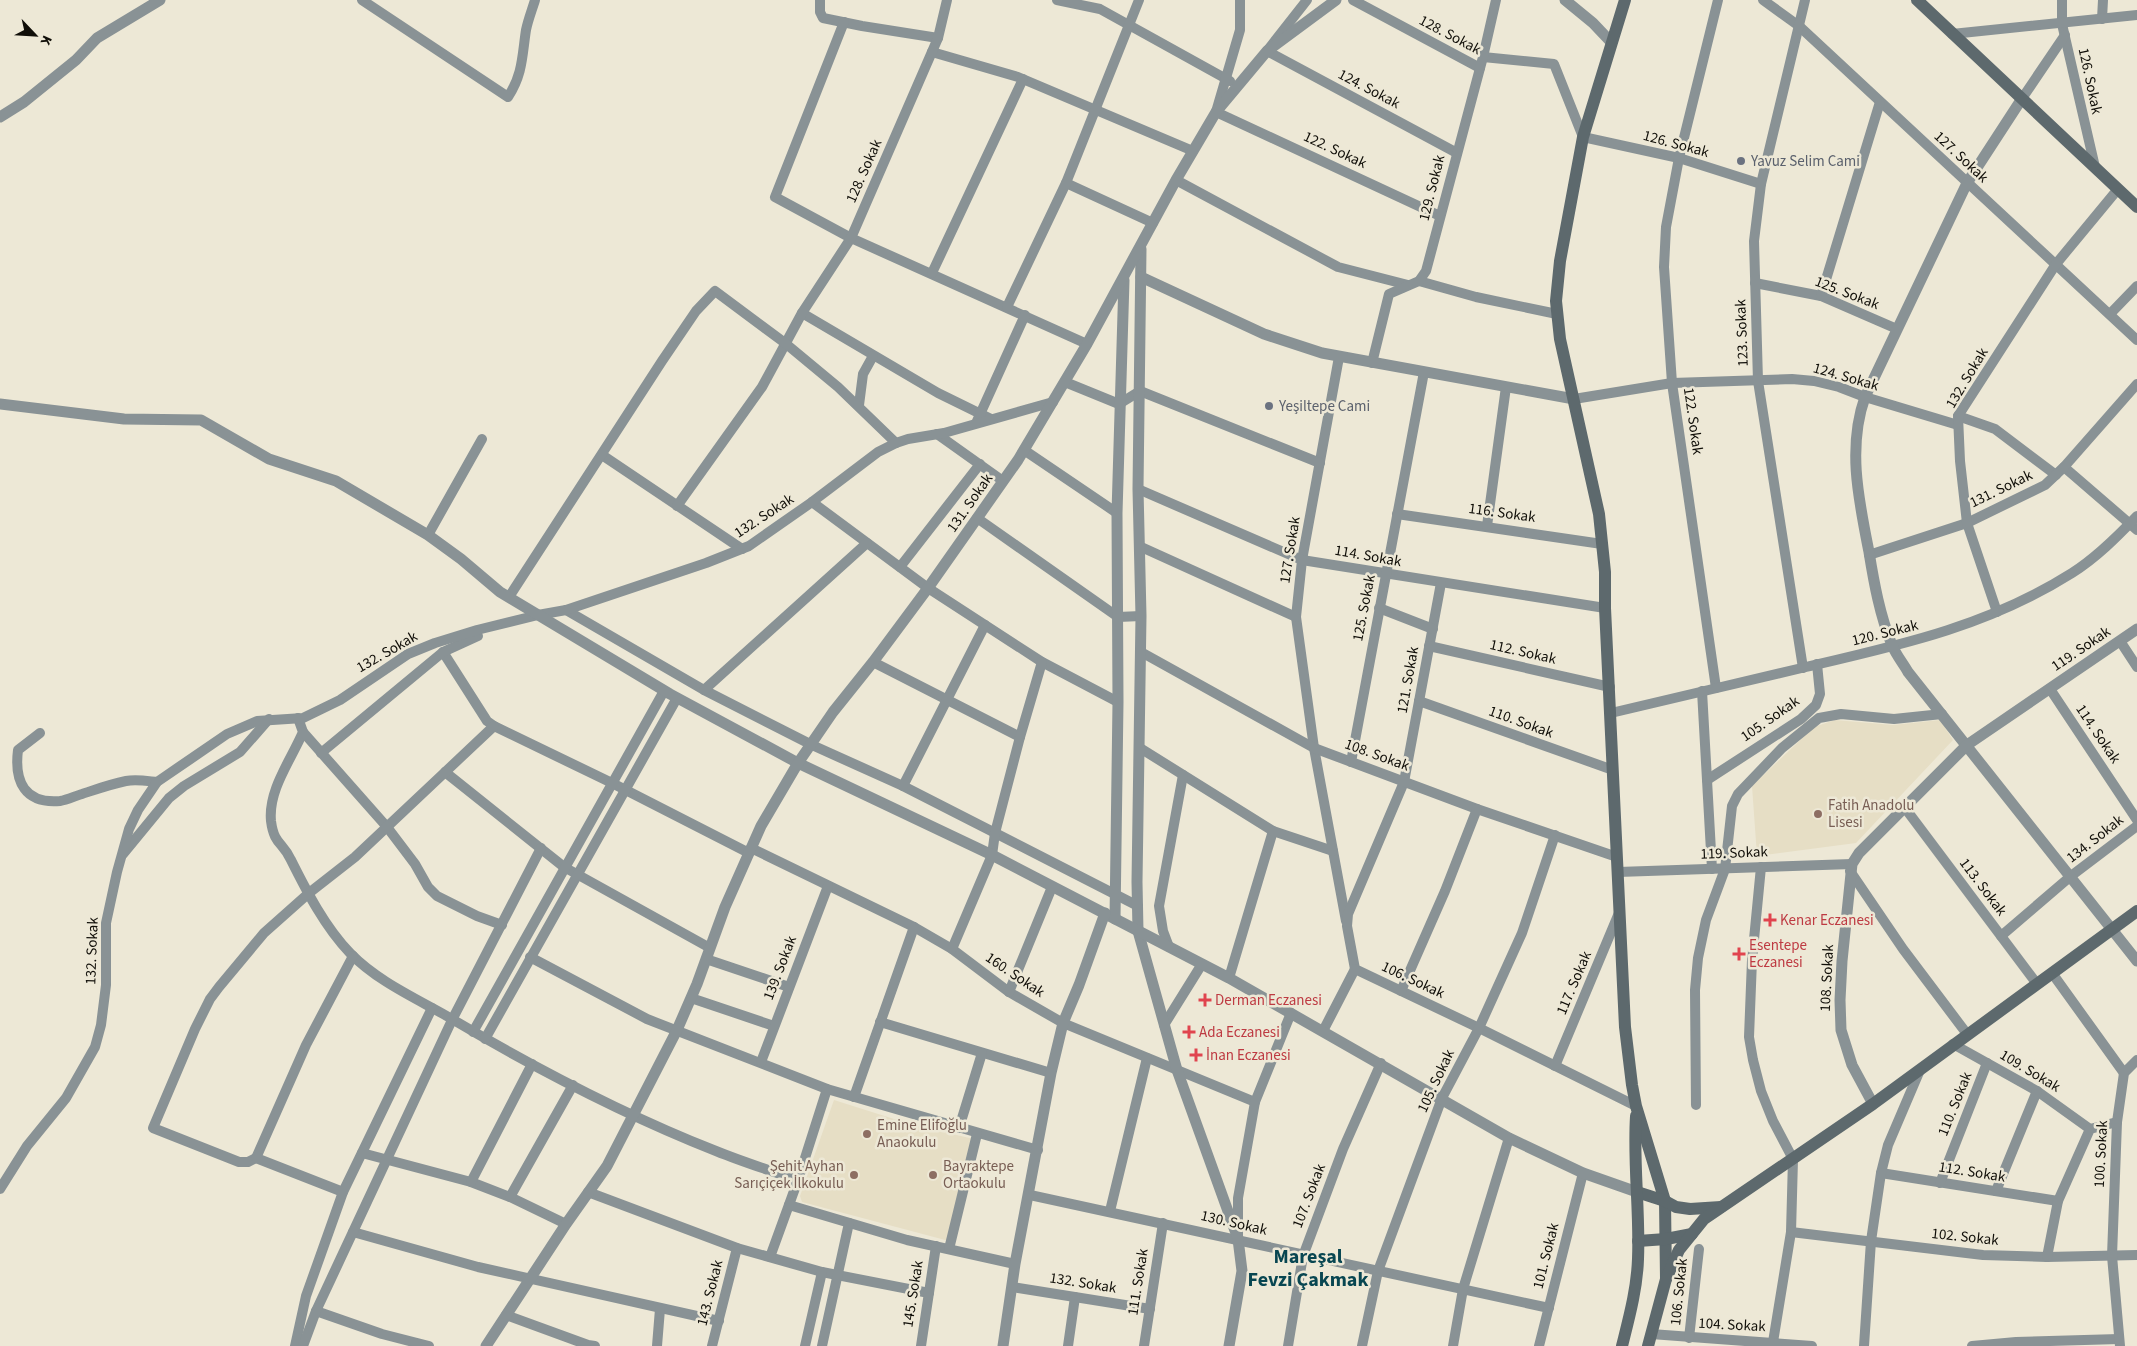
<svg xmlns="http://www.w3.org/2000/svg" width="2137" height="1346" font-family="'Source Sans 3',sans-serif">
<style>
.built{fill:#e6dec5}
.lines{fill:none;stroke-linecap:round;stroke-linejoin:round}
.minor{stroke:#899295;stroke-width:10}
.tertiary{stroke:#899295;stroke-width:11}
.secondary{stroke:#5d696d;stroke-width:12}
.worship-dot{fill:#6b7280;stroke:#ede8d6;stroke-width:2}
.education-dot{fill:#8d6e63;stroke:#ede8d6;stroke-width:2}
.health-dot{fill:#e0444e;stroke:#ede8d6;stroke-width:2}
.labels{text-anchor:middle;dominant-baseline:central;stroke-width:5;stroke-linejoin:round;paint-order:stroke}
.street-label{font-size:15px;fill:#100e08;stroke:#ede8d6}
.worship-label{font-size:15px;fill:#5b616d;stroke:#ede8d6;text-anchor:start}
.education-label{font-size:15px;fill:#785e54;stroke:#ede8d6;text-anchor:start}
.health-label{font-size:15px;fill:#be3a42;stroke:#ede8d6;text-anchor:start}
.district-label{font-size:20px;font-weight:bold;fill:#084651;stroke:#ede8d6}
</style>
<rect width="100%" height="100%" fill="#ede8d6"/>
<g class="built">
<polygon points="1835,720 1893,725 1940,720 1953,740 1856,843 1757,856 1752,786 1814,727"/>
<polygon points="834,1100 913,1125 974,1139 949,1241 802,1202 800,1196"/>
</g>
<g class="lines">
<g class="minor">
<path d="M362,0L508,97C523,74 522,56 526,30C528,20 532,10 535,0"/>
<polyline points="820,0 820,12 823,18 862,26 938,38"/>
<polyline points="1057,0 1100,9 1230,81"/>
<polyline points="1240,0 1240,30 1216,112 1440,216"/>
<polyline points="1307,0 1267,51 1457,153"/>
<polyline points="1353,0 1480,68"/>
<polyline points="1763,0 1799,26 2137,340"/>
<polyline points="2062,0 2062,24 2095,167"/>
<polyline points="2102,19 2103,0"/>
<polyline points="844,22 775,197 851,238 1087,344"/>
<polyline points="1952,34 2137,15"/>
<polyline points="932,52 1018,77 1193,151"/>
<polyline points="1483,57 1554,64 1583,137 1679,158 1761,184"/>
<polyline points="2021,100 2065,35"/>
<polyline points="1176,180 1338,267 1408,285"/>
<polyline points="1066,183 1153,223"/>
<polyline points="932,273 1023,79"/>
<polyline points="1419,281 1476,297 1557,314"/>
<polyline points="1755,283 1821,296 1897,329"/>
<polyline points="1821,296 1880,102"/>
<polyline points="1007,307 1066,183 1139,0"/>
<polyline points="802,313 938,393 991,419"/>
<polyline points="2110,314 2137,286"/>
<polyline points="1339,357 1302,560 1296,617 1314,748 1346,921"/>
<polyline points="1372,363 1389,294 1419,281 1426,271 1483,57 1496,0"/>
<polyline points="1065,382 1119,404 1140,391 1320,463"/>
<polyline points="1574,399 1672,383 1792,379 1814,381 1839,387 1865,397 1958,425"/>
<polyline points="859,405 863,374 873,356"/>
<polyline points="1958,416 1995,429 2056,475"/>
<polyline points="977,421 1025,315"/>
<polyline points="937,434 1003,481"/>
<polyline points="1024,450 1117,513"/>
<polyline points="602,455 742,549"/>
<polyline points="2064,467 2137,530"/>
<polyline points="1138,489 1302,560 1605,608"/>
<polyline points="812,502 928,588 1042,662 1118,702"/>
<polyline points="677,506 762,387 802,313 851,238 938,38 947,0"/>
<polyline points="1397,514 1602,544"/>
<polyline points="977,518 1118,617 1141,616"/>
<polyline points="1487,526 1506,387"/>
<polyline points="428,535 482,439"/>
<polyline points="1139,546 1296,617"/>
<polyline points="1869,555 1967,523 2045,485 2064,467 2137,384"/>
<polyline points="900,567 980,464"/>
<polyline points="1441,583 1404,782 1348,914 1347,926 1355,969 1479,1028 1636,1106"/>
<polyline points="509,597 662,361 696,311 715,291 785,343 838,387 896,443"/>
<polyline points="1379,608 1433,629"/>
<polyline points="566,610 704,690 812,745 903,786 1138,906"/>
<polyline points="1997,612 1967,523 1960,461 1958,416 2056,264 2118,189"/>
<polyline points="2120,641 2137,667"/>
<polyline points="1429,646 1610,687"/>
<polyline points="443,652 487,721 494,726 612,783 749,853"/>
<polyline points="1141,652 1314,748 1477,809 1617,857"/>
<polyline points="873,662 1020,737"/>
<polyline points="1803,668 1758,381 1754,241 1761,184 1805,0"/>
<polyline points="1716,688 1672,383 1664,267 1666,227 1679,158 1718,0"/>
<polyline points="2050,689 2137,820"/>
<polyline points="704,690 867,543"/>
<polyline points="1702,691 1712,869"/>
<polyline points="1419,701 1613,770"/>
<path d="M1611,713C1676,698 1741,682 1806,667C1901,645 1988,626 2072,573C2096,558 2117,537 2137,516"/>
<path d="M298,718L303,732C291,760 268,790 271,821C274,845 283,842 291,860C307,892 325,927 350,953C376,980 413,997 445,1015C531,1066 622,1114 716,1151C743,1162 771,1171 798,1180"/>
<polyline points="303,732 387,827 415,864 428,887 437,896 477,916 502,925"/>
<path d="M40,733L18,750C14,782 25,804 60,801C67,800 75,796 82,794C97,789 111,784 126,781C136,779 147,781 157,782"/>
<polyline points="1140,748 1273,831 1229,978"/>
<polyline points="321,753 443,652 478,636"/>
<polyline points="1351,762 1424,372"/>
<polyline points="445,772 564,867 710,948"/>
<polyline points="1707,780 1801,719 1816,705 1820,694 1817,664"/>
<polyline points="903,786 985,625"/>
<polyline points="1905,808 2037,984"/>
<polyline points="1273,831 1333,851"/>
<polyline points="751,848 914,927 952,949 1009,992 1063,1023 1255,1102"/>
<polyline points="123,854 169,798 184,786 240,752 269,719"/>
<polyline points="1761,867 1752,960 1749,1037 1753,1060 1761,1091 1773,1121 1793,1159 1791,1232 1773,1342"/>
<polyline points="1850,871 1903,949 1967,1034"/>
<polyline points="1618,872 1852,864"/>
<polyline points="2001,936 2071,876 2137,826"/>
<polyline points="1169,947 1163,931 1159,906 1183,775"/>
<polyline points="952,949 992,855 995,833 1020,737 1042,662"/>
<polyline points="530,957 647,1019 827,1089 1038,1150"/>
<polyline points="706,959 789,987"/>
<polyline points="2052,973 2124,1073"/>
<polyline points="1401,991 1445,891 1477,809"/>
<polyline points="1009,992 1052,887"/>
<polyline points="691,998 774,1026"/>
<polyline points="880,1022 1051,1073"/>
<polyline points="1164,1025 1202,964"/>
<polyline points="1323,1031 1355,969"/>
<polyline points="473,1032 664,691"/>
<polyline points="485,1039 677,698"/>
<polyline points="1953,1044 2037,1091 2090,1129"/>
<polyline points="761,1062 828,886"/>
<polyline points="1555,1066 1619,913"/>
<polyline points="854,1097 914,927"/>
<polyline points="1696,1105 1695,990 1698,958 1706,920 1725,869 1732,806 1738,794 1782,748 1819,718 1841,714 1894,719 1942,714"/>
<polyline points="959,1128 982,1053"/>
<polyline points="362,1153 471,1182 510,1197 566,1224"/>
<polyline points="256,1158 248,1162 239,1162 153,1128 195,1029 210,999 219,987 264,933 309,893 355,857 494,726"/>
<polyline points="1881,1173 2058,1201"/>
<polyline points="471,1182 532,1064"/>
<polyline points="1940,1183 1987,1063"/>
<polyline points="0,1189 27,1146 66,1098 95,1047 101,1025 106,985 106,923 117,872 129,829 138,810 157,782 227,734 257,721 303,718 340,700 408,654 435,643 477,630 538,615 566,610 706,563 749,546 812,502 878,452 896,443 908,439 944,433 1053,402"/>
<polyline points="1996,1191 2037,1091"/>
<polyline points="343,1192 256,1158 306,1045 353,956"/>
<polyline points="588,1192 737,1248 822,1272 929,1293"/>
<polyline points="1030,1195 1549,1308"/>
<polyline points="510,1197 573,1085"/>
<polyline points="789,1205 907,1240 1015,1264"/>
<polyline points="1110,1211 1147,1058"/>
<polyline points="353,1232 478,1267 719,1321"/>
<polyline points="1791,1232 1983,1255 2047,1257 2137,1255"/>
<polyline points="1238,1236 1238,1198 1255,1102 1291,1013"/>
<polyline points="949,1249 977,1134"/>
<polyline points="770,1257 798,1180 827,1089"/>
<polyline points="2047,1257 2058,1201 2090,1129 2117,1122"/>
<polyline points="1012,1287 1150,1309"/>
<polyline points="316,1311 382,1334 429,1346"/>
<polyline points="506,1315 588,1345 595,1346"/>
<polyline points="1651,1334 1812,1346"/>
<polyline points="1689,1338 1699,1249"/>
<polyline points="295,1346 306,1296 343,1192 432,1008"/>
<polyline points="303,1346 316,1311 452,1020 541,848"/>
<polyline points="657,1346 660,1309"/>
<polyline points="712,1346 737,1248"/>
<polyline points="805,1346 822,1272"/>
<polyline points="822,1346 849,1223"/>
<polyline points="921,1346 936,1246"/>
<polyline points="1068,1346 1075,1297"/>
<polyline points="1144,1346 1163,1223"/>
<polyline points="1288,1346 1303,1256 1343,1149 1381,1063"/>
<polyline points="1362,1346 1378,1271 1442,1098 1479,1028 1522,933 1555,835"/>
<polyline points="1453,1346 1463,1289 1509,1138"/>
<polyline points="1539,1346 1583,1173"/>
<polyline points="1864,1346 1871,1241 1881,1173 1888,1145 1920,1070"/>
<polyline points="1972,1346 2016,1342 2119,1339"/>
<polyline points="2120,1346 2112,1256 2117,1122 2124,1073 2137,1060"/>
</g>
<g class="tertiary">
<polyline points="1565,0 1593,23 1611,42"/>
<path d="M2021,100L1967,183L1865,397C1847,448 1859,501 1869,552C1874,583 1880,616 1892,645C1896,655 1903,663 1908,672L2137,961"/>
<polyline points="0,117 24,102 76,60 97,38 160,0"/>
<polyline points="1141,249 1138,489 1141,616 1137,882 1138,931 1177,1070 1238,1239 1242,1271 1229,1346"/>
<polyline points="1141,277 1264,334 1322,353 1574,399"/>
<polyline points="0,404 124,419 201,420 269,459 336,481 428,535 461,559 500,592 670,694 798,763 992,855 1229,978 1509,1138 1583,1173 1637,1192"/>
<polyline points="1115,919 1118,702 1117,513 1124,280"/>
<polyline points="1873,1104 1852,1065 1841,1030 1840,1000 1842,961 1852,864 1859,853 1967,745 2137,629"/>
<polyline points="486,1346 566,1224 607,1166 677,1030 697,984 725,907 761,826 798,763 833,712 873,662 928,588 1018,460 1087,344 1176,180 1216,112 1267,51 1336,0"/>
<polyline points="1003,1346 1015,1264 1051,1073 1063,1023 1079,985 1105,913"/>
</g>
<g class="secondary">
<polyline points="1625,0 1583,137 1560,261 1556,301 1560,339 1599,514 1605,572 1605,608 1625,1027 1632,1085 1636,1106 1665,1201 1666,1279"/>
<polyline points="1917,0 2137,207"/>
<polyline points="1637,1192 1665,1201 1676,1207 1690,1209 1721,1207"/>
<polyline points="1638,1241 1666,1239 1692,1234"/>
<path d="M1622,1346C1629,1318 1637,1289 1638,1259C1640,1211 1633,1164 1636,1116"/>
<polyline points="1648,1346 1666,1279 1679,1250 1704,1219 1873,1104 2137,911"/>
</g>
</g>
<g class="worship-dot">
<circle cx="1741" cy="161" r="5"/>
<circle cx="1269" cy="406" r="5"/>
</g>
<g class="education-dot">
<circle cx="1818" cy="814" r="5"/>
<circle cx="867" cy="1134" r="5"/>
<circle cx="854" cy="1175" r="5"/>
<circle cx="933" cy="1175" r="5"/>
</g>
<g class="health-dot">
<path d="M1767.5 912.5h5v5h5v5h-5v5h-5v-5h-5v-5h5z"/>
<path d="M1736.5 946.5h5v5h5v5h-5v5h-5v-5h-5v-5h5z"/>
<path d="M1202.5 992.5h5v5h5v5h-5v5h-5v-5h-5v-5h5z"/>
<path d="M1186.5 1024.5h5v5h5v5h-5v5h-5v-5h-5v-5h5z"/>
<path d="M1193.5 1047.5h5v5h5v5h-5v5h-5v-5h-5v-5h5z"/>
</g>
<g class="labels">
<g class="street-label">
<text transform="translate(1450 35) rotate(28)">128. Sokak</text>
<text transform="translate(2090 81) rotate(78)">126. Sokak</text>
<text transform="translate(1369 89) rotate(28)">124. Sokak</text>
<text transform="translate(1676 144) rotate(15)">126. Sokak</text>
<text transform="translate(1335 150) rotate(25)">122. Sokak</text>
<text transform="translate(1961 157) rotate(43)">127. Sokak</text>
<text transform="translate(864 171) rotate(-66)">128. Sokak</text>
<text transform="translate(1432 188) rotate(-76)">129. Sokak</text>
<text transform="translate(1847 293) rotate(21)">125. Sokak</text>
<text transform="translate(1742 333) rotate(-92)">123. Sokak</text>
<text transform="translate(1846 377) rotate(16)">124. Sokak</text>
<text transform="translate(1967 378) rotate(-59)">132. Sokak</text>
<text transform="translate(1693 421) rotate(82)">122. Sokak</text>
<text transform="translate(2001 489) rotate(-26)">131. Sokak</text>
<text transform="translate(970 503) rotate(-55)">131. Sokak</text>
<text transform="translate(1502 513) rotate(8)">116. Sokak</text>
<text transform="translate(764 516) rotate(-33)">132. Sokak</text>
<text transform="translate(1290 550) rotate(-81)">127. Sokak</text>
<text transform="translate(1368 556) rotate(10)">114. Sokak</text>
<text transform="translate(1364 608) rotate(-79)">125. Sokak</text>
<text transform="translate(1885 633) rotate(-14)">120. Sokak</text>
<text transform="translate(2081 649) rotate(-34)">119. Sokak</text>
<text transform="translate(387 652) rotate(-30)">132. Sokak</text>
<text transform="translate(1523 652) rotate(13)">112. Sokak</text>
<text transform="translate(1408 680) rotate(-80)">121. Sokak</text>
<text transform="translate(1770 719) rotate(-35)">105. Sokak</text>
<text transform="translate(1521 722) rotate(20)">110. Sokak</text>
<text transform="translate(2098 734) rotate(56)">114. Sokak</text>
<text transform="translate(1377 755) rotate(20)">108. Sokak</text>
<text transform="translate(2095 839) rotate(-38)">134. Sokak</text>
<text transform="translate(1734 853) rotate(-2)">119. Sokak</text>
<text transform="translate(1983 887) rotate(53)">113. Sokak</text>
<text transform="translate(92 951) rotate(-88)">132. Sokak</text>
<text transform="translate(780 968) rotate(-69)">139. Sokak</text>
<text transform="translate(1015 975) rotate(34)">160. Sokak</text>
<text transform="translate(1827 978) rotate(-87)">108. Sokak</text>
<text transform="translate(1413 980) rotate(25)">106. Sokak</text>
<text transform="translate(1574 983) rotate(-67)">117. Sokak</text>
<text transform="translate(2030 1071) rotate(31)">109. Sokak</text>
<text transform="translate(1436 1081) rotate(-65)">105. Sokak</text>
<text transform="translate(1955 1104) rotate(-68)">110. Sokak</text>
<text transform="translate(2101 1154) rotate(-87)">100. Sokak</text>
<text transform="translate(1972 1172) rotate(9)">112. Sokak</text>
<text transform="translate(1309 1196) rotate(-69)">107. Sokak</text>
<text transform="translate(1234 1223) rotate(13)">130. Sokak</text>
<text transform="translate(1965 1237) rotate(6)">102. Sokak</text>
<text transform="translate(1546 1256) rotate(-76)">101. Sokak</text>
<text transform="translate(1138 1282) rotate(-81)">111. Sokak</text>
<text transform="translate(1083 1283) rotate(9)">132. Sokak</text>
<text transform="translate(1679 1292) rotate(-84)">106. Sokak</text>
<text transform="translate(710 1293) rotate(-76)">143. Sokak</text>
<text transform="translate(913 1294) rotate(-81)">145. Sokak</text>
<text transform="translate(1732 1325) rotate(3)">104. Sokak</text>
</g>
<g class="worship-label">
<text x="1751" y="161">Yavuz Selim Cami</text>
<text x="1279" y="406">Yeşiltepe Cami</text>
</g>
<g class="education-label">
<text x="1828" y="805">Fatih Anadolu<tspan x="1828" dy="17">Lisesi</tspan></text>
<text x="877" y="1125">Emine Elifoğlu<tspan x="877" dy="17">Anaokulu</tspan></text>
<text x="844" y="1166" text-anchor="end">Şehit Ayhan<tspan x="844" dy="17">Sarıçiçek İlkokulu</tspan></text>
<text x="943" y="1166">Bayraktepe<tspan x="943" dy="17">Ortaokulu</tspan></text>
</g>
<g class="health-label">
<text x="1780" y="920">Kenar Eczanesi</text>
<text x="1749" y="945">Esentepe<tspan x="1749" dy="17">Eczanesi</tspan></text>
<text x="1215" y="1000">Derman Eczanesi</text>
<text x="1199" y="1032">Ada Eczanesi</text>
<text x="1206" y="1055">İnan Eczanesi</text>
</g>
<g class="district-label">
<text x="1308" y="1257">Mareşal<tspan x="1308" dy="23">Fevzi Çakmak</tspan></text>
</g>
</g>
<g transform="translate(35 35) rotate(115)" stroke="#ede8d6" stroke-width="4" paint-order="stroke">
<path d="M0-4L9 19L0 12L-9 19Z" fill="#100e08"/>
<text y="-8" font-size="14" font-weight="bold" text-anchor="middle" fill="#100e08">K</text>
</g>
</svg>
